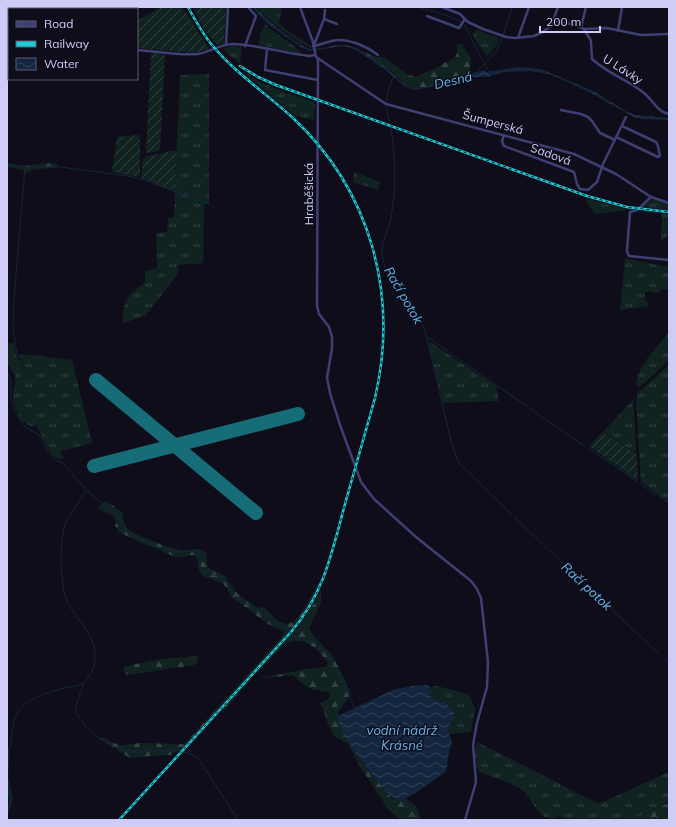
<svg xmlns="http://www.w3.org/2000/svg" width="676" height="827" font-family="Mulish,sans-serif">
<style>
.grass{fill:url(#grass-tufts)}
.forest{fill:url(#forest-firs)}
.garden{fill:url(#garden-furrows)}
.water{fill:url(#water-waves)}
.lines{fill:none;stroke-linecap:round;stroke-linejoin:round}
.stream{stroke:#13263d;stroke-width:1}
.runway{stroke:#166d78;stroke-width:14}
.minor{stroke:#3e3f73;stroke-width:2.5}
.rail-casing{stroke:#1dcdd5;stroke-width:2.5}
.rail{stroke:#0f0d1a;stroke-width:1;stroke-dasharray:3;stroke-linecap:butt}
.labels{text-anchor:middle;dominant-baseline:central;stroke-width:3;stroke-linejoin:round;paint-order:stroke}
.street-label{font-size:12px;fill:#cfcdf8;stroke:#0f0d1a}
.water-label{font-size:13px;font-style:italic;fill:#68b6eb;stroke:#0f0d1a}
</style>
<defs>
<pattern id="grass-tufts" width="24" height="20" patternUnits="userSpaceOnUse"><rect width="24" height="20" fill="#112321"/><path d="M3 7l-1-3M5 7V3M7 7l1-3M15 17l-1-3M17 17v-4M19 17l1-3" fill="none" stroke="#334242"/></pattern>
<pattern id="forest-firs" width="22" height="20" patternUnits="userSpaceOnUse"><rect width="22" height="20" fill="#112321"/><path d="M5 1l3.5 6h-7zM16 11l3.5 6h-7z" fill="#334242"/></pattern>
<pattern id="garden-furrows" width="10" height="10" patternUnits="userSpaceOnUse"><rect width="10" height="10" fill="#112321"/><path d="M-1 1l2-2M0 10L10 0M9 11l2-2" fill="none" stroke="#334242"/></pattern>
<pattern id="water-waves" width="16" height="10" patternUnits="userSpaceOnUse"><rect width="16" height="10" fill="#13263d"/><path d="M0 5q4-4 8 0t8 0" fill="none" stroke="#34445a"/></pattern>
</defs>
<rect width="100%" height="100%" fill="#0f0d1a"/>
<g class="grass">
<path d="M257,7H282L279,23L288,31L311,46L312,48C302,47 263,16 257,7Z"/>
<path d="M265,24C275,35 294,43 302,54L259,45L260,35Z"/>
<polygon points="476,30 478,30 498,38 497,45 487,56 479,46 475,39 473,34"/>
<polygon points="231,46 242,47 240,64 222,49"/>
<path d="M237,67C259,85 288,93 315,102L314,120L295,116Z"/>
<path d="M209,74V205L204,204L203,263L179,265L177,275L145,316L123,323C123,298 127,297 145,282V271L157,268L156,233L167,232L168,218L174,217L180,75Z"/>
<polygon points="354,172 380,182 378,190 353,182"/>
<polygon points="586,199 588,199 624,208 627,210 598,214 594,213 586,201"/>
<polygon points="652,199 669,204 669,210 642,207"/>
<polygon points="662,214 664,214 664,220 664,214 669,215 669,228 667,237 664,238 663,240 661,240"/>
<polygon points="625,258 662,266 662,268 663,266 669,266 669,289 661,289 658,293 653,293 651,292 652,290 649,292 644,292 645,293 645,301 648,302 648,306 620,310"/>
<path d="M669,332V360L640,387H637C633,370 659,345 669,332Z"/>
<polygon points="430,342 496,386 499,401 443,403 430,350 429,343"/>
<path d="M7,343H13L14,345L16,355L30,383L29,379L19,355L22,354L72,360L92,443L61,451L60,453L64,459L56,458L51,455L38,428L37,426C20,429 13,406 13,392C14,387 16,381 15,376C13,371 9,367 7,362C5,357 7,349 7,343Z"/>
<polygon points="669,365 669,502 641,482 636,401 637,395 639,392"/>
<polygon points="633,400 636,444 636,450 634,452 603,432"/>
<path d="M437,686L468,694L470,696L476,711L474,713L471,732L449,734C446,726 454,721 453,713L444,702L433,700L429,696V687Z"/>
<path d="M477,742L597,803L603,802L669,772V803L630,820H568L559,816C542,827 533,800 523,791C514,782 490,778 478,771C476,762 473,750 477,742Z"/>
</g>
<g class="forest">
<polygon points="457,44 462,44 471,58 470,75 454,78 426,87 414,88 407,85 384,66 359,50 377,57 383,57 409,75 415,77 432,70 455,57 457,53"/>
<path d="M7,163L25,166L44,163L57,164V168C48,169 34,167 27,173L23,170L7,167Z"/>
<path d="M104,501L114,506L123,513C122,530 135,534 148,539C159,544 169,548 181,550C191,552 199,545 207,554V567L225,576L234,590L243,598L257,607L265,608L278,621L287,624L293,622L301,614L319,582C318,608 265,659 246,679C225,702 203,726 182,749L170,755L151,756L130,758L98,738H105L111,742L121,745L140,743L184,744L282,637L284,633L281,630L268,624L231,597L226,587L222,583L210,578H207C204,577 201,575 200,572C197,567 200,555 192,555C186,555 182,559 175,557L120,533L115,526L116,522L114,517L98,508Z"/>
<path d="M321,590V603L309,628C311,635 326,648 332,655C339,667 345,681 351,693L339,711L338,719L343,730L360,760L390,796L393,799L405,798L416,806L421,820H401L388,809L359,765L349,745L334,736L328,724L323,708L319,704L328,699L330,696L328,692L311,689L303,684L293,675L256,679L306,669L326,667L328,663C318,648 302,633 284,645L252,678L221,714L224,708L297,628L309,611Z"/>
<polygon points="199,656 196,664 194,665 127,675 123,669 126,666 161,659"/>
<polygon points="8,747 10,751 8,776 13,798 11,806 7,816 9,800 7,787"/>
<polygon points="669,803 669,820 630,820"/>
</g>
<g class="garden">
<polygon points="161,7 179,7 182,9 184,9 209,49 195,53 137,48 137,21"/>
<polygon points="193,7 226,7 224,44 217,45 203,28"/>
<polygon points="151,53 165,55 160,148 159,151 146,153"/>
<polygon points="140,135 140,177 112,172 117,137"/>
<polygon points="177,150 175,191 141,178 143,159 147,156"/>
<polygon points="602,432 637,454 638,481 589,446"/>
</g>
<g class="water">
<path d="M252,7H256C262,16 300,48 311,49C329,50 338,39 358,49C367,54 376,60 384,66C392,72 405,88 415,88C428,88 441,82 453,78C464,75 475,73 485,70L486,72L518,67L541,69L593,91L627,112L635,115L669,118V120L641,119L634,117L591,93L550,74L530,71L503,72L487,77H471L455,79L445,84L414,90L406,87L383,68L358,51L351,48L344,46L336,47L311,51L302,48L268,24Z"/>
<path d="M420,685H429C428,699 432,701 445,702L454,713L453,720L450,723L448,731L452,741L449,752L447,767L445,772L414,794L405,798L397,799L390,796C378,782 336,733 338,716L395,689Z"/>
</g>
<g class="lines">
<g class="stream">
<path d="M418,7C433,12 451,15 464,24L483,61"/>
<polyline points="485,65 489,71"/>
<polyline points="477,72 497,51 503,36 512,7"/>
<polyline points="386,103 389,88 393,77"/>
<path d="M386,106C395,141 398,185 390,222C388,233 381,242 382,254C383,262 387,273 392,279C396,284 402,288 405,293C414,304 420,318 425,331L452,445L459,463L512,515"/>
<polyline points="7,165 25,167 53,166 128,176 141,179 210,204"/>
<polyline points="25,167 14,298 13,327 17,355 31,383"/>
<polyline points="627,209 633,210"/>
<polyline points="639,211 669,213"/>
<polyline points="427,337 584,446"/>
<path d="M7,371L11,382V398L15,412L25,427L38,434L42,438L47,452L53,459L63,463L86,490L119,517L126,531L139,539L160,548L183,552L197,550L200,552V565L203,572L223,577C226,582 229,589 233,594C243,604 257,608 268,617L269,621L282,625L293,636L315,643L326,654L340,675L355,709"/>
<polyline points="588,448 638,482"/>
<polyline points="640,484 669,503"/>
<polyline points="514,517 659,654"/>
<polyline points="663,658 669,664"/>
<polyline points="84,682 75,709 76,713 86,727 96,736 111,745 124,750 135,752 177,750 191,754 198,758 238,820"/>
<path d="M338,717L336,716C334,708 343,698 347,691"/>
<path d="M7,767L14,721C20,699 46,693 65,688C71,687 78,686 83,683C88,680 92,671 94,665C100,638 79,624 68,603C60,588 59,540 65,525C70,513 79,503 86,491"/>
<path d="M7,773C8,787 13,800 7,813"/>
<polyline points="404,799 414,820"/>
</g>
<g class="runway">
<polyline points="96,380 256,513"/>
<polyline points="94,466 298,414"/>
</g>
<g class="minor">
<polyline points="52,7 59,9"/>
<polyline points="300,7 313,42 316,57 386,104 574,154 616,174 651,197 669,203"/>
<polyline points="442,7 460,14 468,22 483,29 506,37 515,38 534,36 543,32 555,22 559,21 575,25 584,29 607,28 641,35 669,34"/>
<polyline points="427,16 459,28 465,19"/>
<polyline points="324,19 325,10"/>
<polyline points="552,23 558,7"/>
<polyline points="581,27 586,7"/>
<path d="M584,29L591,41L592,59C607,73 628,80 644,93C653,100 657,112 669,114"/>
<polyline points="618,31 622,7"/>
<polyline points="518,38 529,7"/>
<polyline points="226,45 228,7"/>
<polyline points="314,45 324,19 337,24"/>
<polyline points="245,46 256,16 248,7"/>
<path d="M313,46C322,45 330,40 339,40C352,40 368,47 378,55"/>
<polyline points="267,49 265,70 318,80"/>
<path d="M137,50C155,51 181,56 198,54C210,52 221,44 233,44C259,45 284,53 309,56L315,55"/>
<polyline points="318,58 317,306 319,314 329,327 332,337 332,348 327,378 330,393 340,425 361,482 374,499 416,537 471,581 477,589 481,598 488,662 487,687 477,723 473,745 476,782 465,820"/>
<polyline points="561,110 581,114 588,117 592,121 600,133 615,140"/>
<polyline points="504,135 502,141 504,146 574,172 577,184 580,189 588,190 597,182 603,164 626,117"/>
<polyline points="616,137 658,157 660,156 658,146 656,142 622,126"/>
<polyline points="651,197 637,210 630,212 627,251 629,256 669,260"/>
</g>
<defs>
<g id="rail">
<polyline points="240,66 258,77 276,85 587,196 627,207 669,212"/>
<path d="M119,820L291,632C324,594 332,552 345,504C355,469 365,433 375,398C399,295 371,191 293,118C267,94 235,73 212,45C202,33 195,20 188,7"/>
</g>
</defs>
<use href="#rail" class="rail-casing"/>
<use href="#rail" class="rail"/>
</g>
<g class="labels">
<g class="street-label">
<text transform="translate(623 69) rotate(32)">U Lávky</text>
<text transform="translate(493 122) rotate(15)">Šumperská</text>
<text transform="translate(551 154) rotate(20)">Sadová</text>
<text transform="translate(308 194) rotate(-90)">Hraběšická</text>
</g>
<g class="water-label">
<text transform="translate(453 80) rotate(-13)">Desná</text>
<text transform="translate(404 295) rotate(60)">Račí potok</text>
<text transform="translate(587 586) rotate(43)">Račí potok</text>
<text x="402" y="730">vodní nádrž<tspan x="402" dy="15">Krásné</tspan></text>
</g>
</g>
<rect width="676" height="827" fill="none" stroke="#cfcdf8" stroke-width="16"/>
<rect x="8" y="8" width="130" height="72" fill="#0f0d1a" stroke="#5c5a73"/>
<rect x="16" y="21" width="20" height="6" fill="#3e3f73" stroke="#5c5a73"/>
<text x="44" y="28" font-size="12" fill="#cfcdf8">Road</text>
<rect x="16" y="41" width="20" height="6" fill="#1dcdd5" stroke="#5c5a73"/>
<text x="44" y="48" font-size="12" fill="#cfcdf8">Railway</text>
<rect x="16" y="58" width="20" height="12" fill="url(#water-waves)" stroke="#5c5a73"/>
<text x="44" y="68" font-size="12" fill="#cfcdf8">Water</text>
<path d="M540 26v6h60v-6" fill="none" stroke="#cfcdf8" stroke-width="2"/>
<text x="546" y="26" font-size="12" fill="#cfcdf8" stroke="#0f0d1a" stroke-width="3" paint-order="stroke">200 m</text>
</svg>
